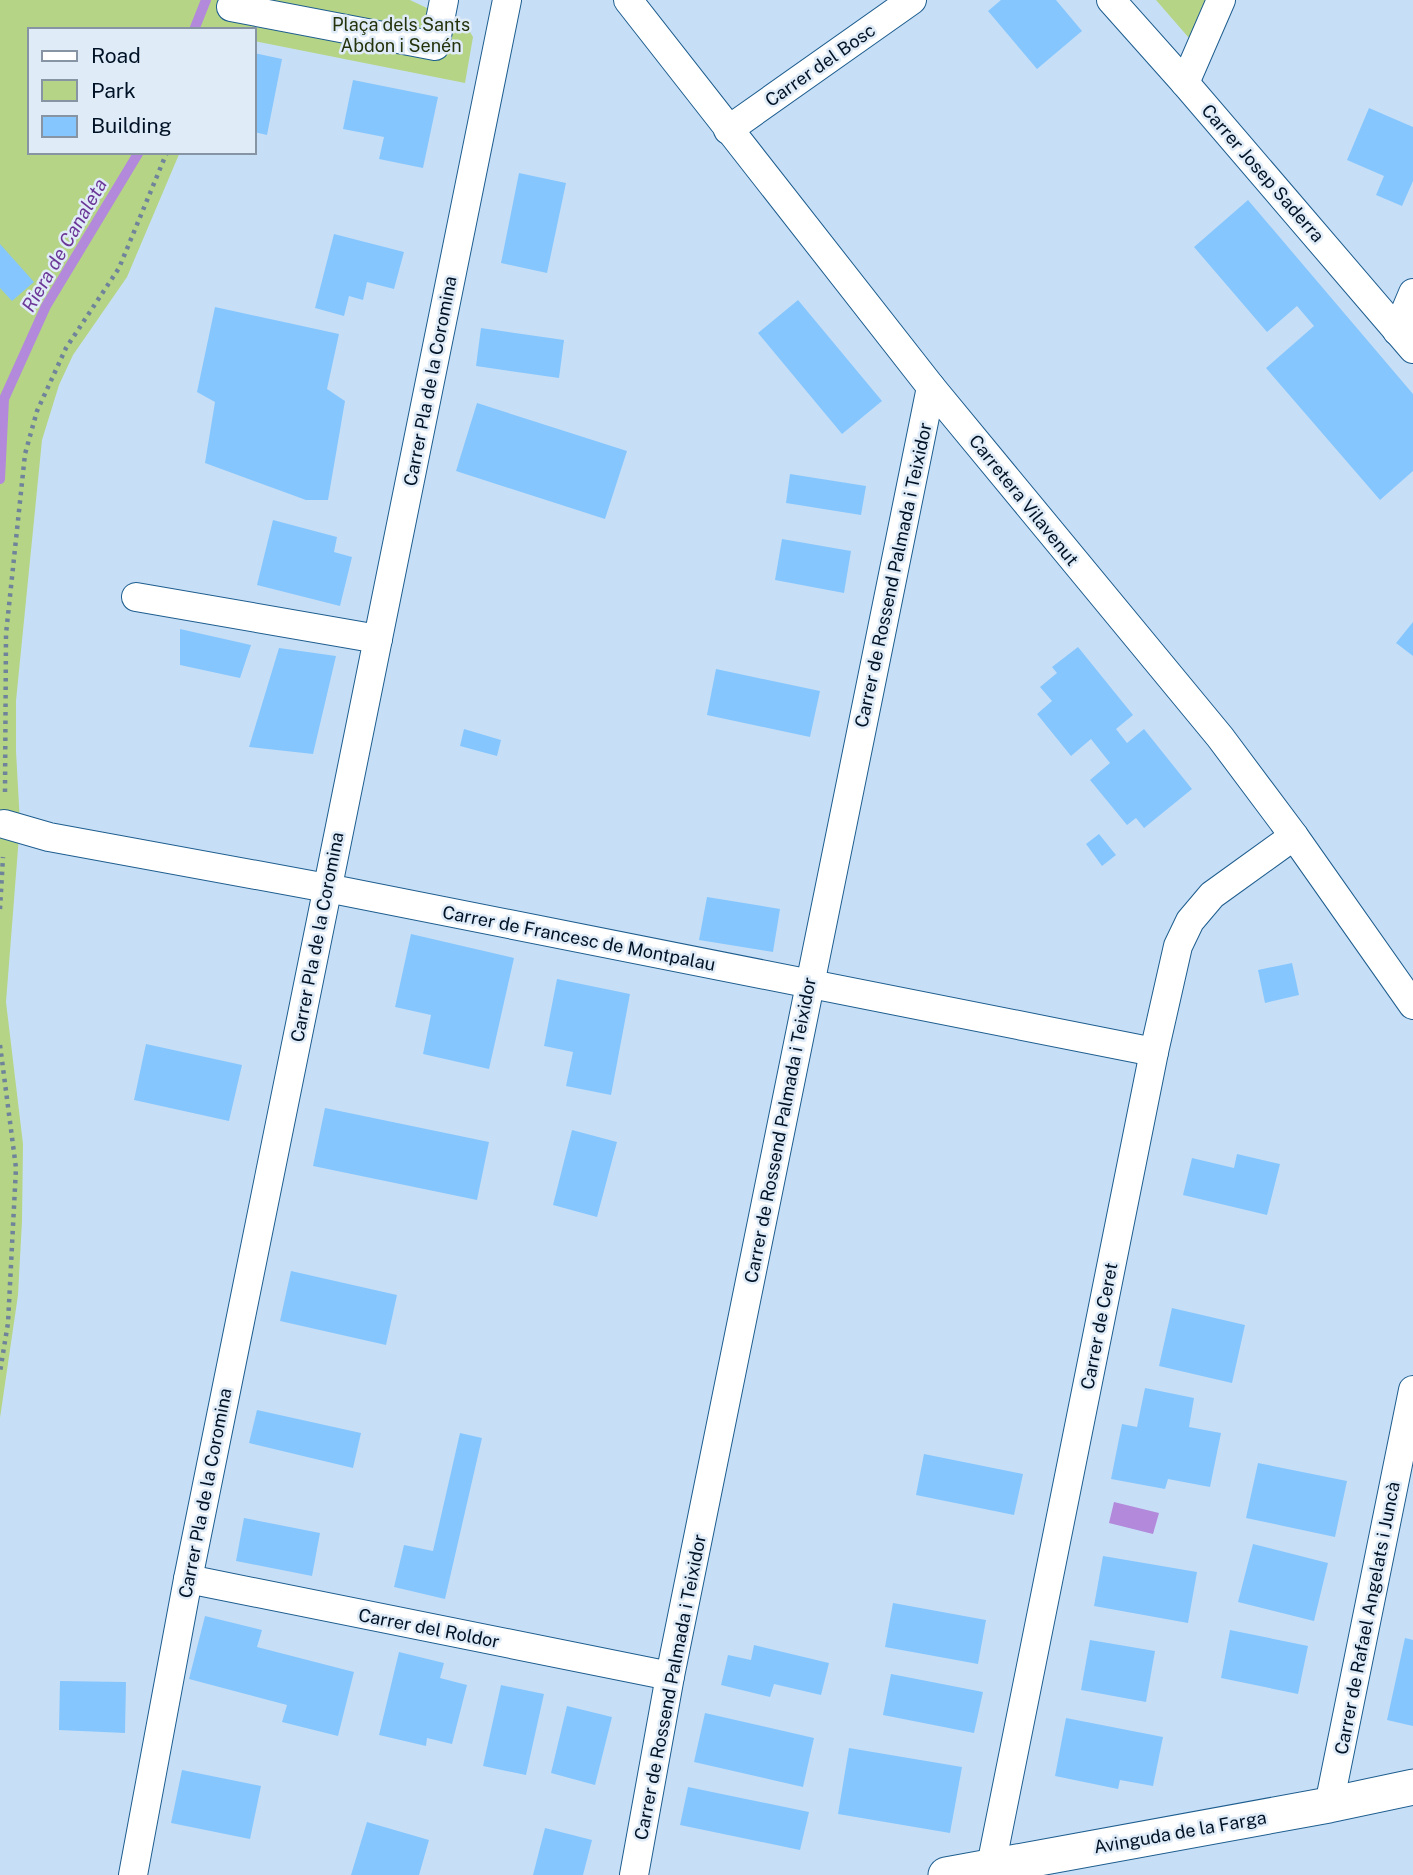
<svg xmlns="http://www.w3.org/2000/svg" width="1413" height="1875" font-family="'Public Sans',sans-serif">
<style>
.green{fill:#b5d486}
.water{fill:#b289db}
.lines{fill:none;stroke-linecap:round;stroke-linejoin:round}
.stream{stroke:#b289db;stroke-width:10}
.building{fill:#86c6fe}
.minor-casing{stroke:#1d5d8f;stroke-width:30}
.tertiary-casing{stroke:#1d5d8f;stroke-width:37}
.path{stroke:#6f849a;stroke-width:4.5;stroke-dasharray:3.5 5;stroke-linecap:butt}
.minor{stroke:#fff;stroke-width:28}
.tertiary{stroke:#fff;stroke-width:35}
.labels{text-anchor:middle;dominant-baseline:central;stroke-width:5;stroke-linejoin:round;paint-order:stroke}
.park-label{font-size:18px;fill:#25330d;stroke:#dfebf7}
.street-label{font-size:18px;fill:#001226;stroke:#dfebf7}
.water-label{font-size:19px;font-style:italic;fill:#6b3797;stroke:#dfebf7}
</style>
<rect width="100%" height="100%" fill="#c7dff6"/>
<g class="green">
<polygon points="0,0 410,0 467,27 473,37 465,83 254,41 254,30 30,30 30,152 180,152 127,277 73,355 59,385 42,440 16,701 16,751 20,823 6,1002 23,1144 22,1221 18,1295 0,1418"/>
<polygon points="1156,0 1205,0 1189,38"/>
</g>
<polygon class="water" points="1114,1502 1159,1513 1153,1534 1109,1523"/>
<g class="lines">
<g class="stream">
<polyline points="194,30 206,0"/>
<polyline points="0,479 4,399 46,306 139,152"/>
</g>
</g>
<g class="building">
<polygon points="1001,0 1056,0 1082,31 1037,69 988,11"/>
<polygon points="254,53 282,59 267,135 254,132"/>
<polygon points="353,80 438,97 423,168 379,159 384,137 343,129"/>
<polygon points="1369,108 1413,127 1413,181 1402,206 1376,195 1384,176 1347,160"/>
<polygon points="519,173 566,183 547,273 501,263"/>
<polygon points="1248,200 1413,394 1413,471 1380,500 1266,368 1314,326 1297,306 1267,332 1194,247"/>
<polygon points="334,234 404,252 394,289 367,282 363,300 349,296 344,316 315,308"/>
<polygon points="0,244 34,282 12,301 0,288"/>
<polygon points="798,300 882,401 842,434 758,333"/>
<polygon points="215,307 339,334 327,389 345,401 328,500 306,500 205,463 215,402 197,392"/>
<polygon points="481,328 564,340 559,378 476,366"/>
<polygon points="477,403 627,451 605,519 456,471"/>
<polygon points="790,474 866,486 861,515 786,503"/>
<polygon points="273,520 337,537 334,552 352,557 340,606 257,585"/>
<polygon points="782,539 851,551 844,593 775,580"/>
<polygon points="1413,622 1413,656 1396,643"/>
<polygon points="180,629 251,645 240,678 180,665"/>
<polygon points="1078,647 1133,715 1116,729 1127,743 1144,729 1192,789 1144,828 1136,818 1127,825 1090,780 1110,763 1091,739 1071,756 1037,714 1052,701 1040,687 1057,673 1052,667"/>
<polygon points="279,648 336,656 313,754 249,747"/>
<polygon points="716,669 820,691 810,737 707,715"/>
<polygon points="464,729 501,740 497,756 460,746"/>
<polygon points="1099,834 1116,855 1102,866 1086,844"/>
<polygon points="707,897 780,909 773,952 699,940"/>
<polygon points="411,934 514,958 489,1069 423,1054 431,1015 395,1007"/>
<polygon points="1292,963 1299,995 1265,1003 1258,970"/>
<polygon points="557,979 630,994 611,1095 566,1086 573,1052 544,1046"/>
<polygon points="146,1044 242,1065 229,1121 134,1100"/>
<polygon points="325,1108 489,1142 477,1200 313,1166"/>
<polygon points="572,1130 617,1142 597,1217 553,1205"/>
<polygon points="1237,1154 1280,1164 1267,1215 1183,1195 1192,1158 1234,1168"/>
<polygon points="291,1271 397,1295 386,1345 280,1321"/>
<polygon points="1172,1308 1245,1325 1232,1383 1159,1366"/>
<polygon points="1145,1388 1194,1398 1189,1427 1221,1433 1210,1487 1168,1479 1165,1489 1111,1479 1122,1424 1137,1427"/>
<polygon points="257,1410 361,1433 353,1468 249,1443"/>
<polygon points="460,1433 482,1438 445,1599 394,1587 404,1545 433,1551"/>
<polygon points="924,1454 1023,1474 1014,1515 916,1495"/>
<polygon points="1258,1463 1347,1481 1335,1537 1246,1518"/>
<polygon points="244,1518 320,1533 312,1576 236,1561"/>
<polygon points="1253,1544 1328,1563 1314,1621 1238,1602"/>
<polygon points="1103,1556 1197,1572 1188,1623 1094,1606"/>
<polygon points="893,1603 986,1620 978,1664 885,1647"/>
<polygon points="205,1616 262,1630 257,1647 354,1672 338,1736 282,1722 287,1705 189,1679"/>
<polygon points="1230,1630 1308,1646 1298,1694 1221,1678"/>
<polygon points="1405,1638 1413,1640 1413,1726 1387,1720"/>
<polygon points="1090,1640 1155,1651 1146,1702 1081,1690"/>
<polygon points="754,1645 829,1663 821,1695 774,1684 770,1697 721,1685 728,1655 751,1660"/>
<polygon points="399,1652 444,1663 440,1678 467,1685 452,1744 427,1738 426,1746 379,1735"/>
<polygon points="891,1674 983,1692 974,1733 883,1715"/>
<polygon points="60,1681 126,1682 125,1733 59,1730"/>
<polygon points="501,1685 544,1694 526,1775 483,1766"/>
<polygon points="567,1706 612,1717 595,1785 551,1773"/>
<polygon points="705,1713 814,1738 803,1787 694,1762"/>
<polygon points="1066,1718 1163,1737 1153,1786 1120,1780 1118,1789 1055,1776"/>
<polygon points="849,1748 962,1767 950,1833 838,1814"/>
<polygon points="182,1770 261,1786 250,1839 171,1823"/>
<polygon points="688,1787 809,1812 800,1850 680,1825"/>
<polygon points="367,1822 429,1840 419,1875 351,1875"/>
<polygon points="545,1828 592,1840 583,1875 533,1875"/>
</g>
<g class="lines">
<defs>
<g id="minor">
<polyline points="628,0 931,387 1220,737 1294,836 1413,1005"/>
<polyline points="1111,0 1185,83 1413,349"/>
<polyline points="231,7 435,46 444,0"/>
<polyline points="1185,83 1221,0"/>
<polyline points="728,130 912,0"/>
<polyline points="1397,331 1413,293"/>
<polyline points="136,597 378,639"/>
<polyline points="4,824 49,837 327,888 1154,1052"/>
<polyline points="188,1579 670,1676"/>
<polyline points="1329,1805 1413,1390"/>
<polyline points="991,1866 1154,1052 1178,946 1190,921 1212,895 1294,836"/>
<polyline points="133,1875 188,1579 507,0"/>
<polyline points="634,1875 670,1676 931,387"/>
</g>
<polyline id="tertiary" points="946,1875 1329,1805 1413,1787"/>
</defs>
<use href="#minor" class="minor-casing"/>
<use href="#tertiary" class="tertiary-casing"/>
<g class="path">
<polyline points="5,792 6,634 25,454 37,411 66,348 119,268 167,152"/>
<polyline points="0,909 3,857"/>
<polyline points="0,1045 16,1168 8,1323 0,1372"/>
</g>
<use href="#minor" class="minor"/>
<use href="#tertiary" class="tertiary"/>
</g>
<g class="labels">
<g class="park-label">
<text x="401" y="24">Plaça dels Sants<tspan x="401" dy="21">Abdon i Senén</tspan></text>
</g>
<g class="street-label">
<text transform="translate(820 65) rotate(-35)">Carrer del Bosc</text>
<text transform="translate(1263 173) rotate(49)">Carrer Josep Saderra</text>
<text transform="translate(430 381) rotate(-79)">Carrer Pla de la Coromina</text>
<text transform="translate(1024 500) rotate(51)">Carretera Vilavenut</text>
<text transform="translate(893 575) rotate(-78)">Carrer de Rossend Palmada i Teixidor</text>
<text transform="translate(317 937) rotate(-79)">Carrer Pla de la Coromina</text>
<text transform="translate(579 938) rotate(11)">Carrer de Francesc de Montpalau</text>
<text transform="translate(780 1130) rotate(-79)">Carrer de Rossend Palmada i Teixidor</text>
<text transform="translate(1099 1326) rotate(-79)">Carrer de Ceret</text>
<text transform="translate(205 1493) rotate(-79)">Carrer Pla de la Coromina</text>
<text transform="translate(1367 1618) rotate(-79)">Carrer de Rafael Angelats i Juncà</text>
<text transform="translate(429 1628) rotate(11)">Carrer del Roldor</text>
<text transform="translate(670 1687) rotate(-79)">Carrer de Rossend Palmada i Teixidor</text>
<text transform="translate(1180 1832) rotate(-10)">Avinguda de la Farga</text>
</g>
<g class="water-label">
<text transform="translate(64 245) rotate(-60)">Riera de Canaleta</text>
</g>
</g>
<rect x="28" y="28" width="228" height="126" fill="#dfebf7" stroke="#8694a3" stroke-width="2"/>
<rect x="42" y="51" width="35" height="10" fill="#ffffff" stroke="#8694a3" stroke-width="2"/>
<text x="91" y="63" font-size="21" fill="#001226">Road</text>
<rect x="42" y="80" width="35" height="21" fill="#b5d486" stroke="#8694a3" stroke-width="2"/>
<text x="91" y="98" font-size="21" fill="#001226">Park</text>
<rect x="42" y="116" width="35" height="21" fill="#86c6fe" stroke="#8694a3" stroke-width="2"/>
<text x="91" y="133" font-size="21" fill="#001226">Building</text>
</svg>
